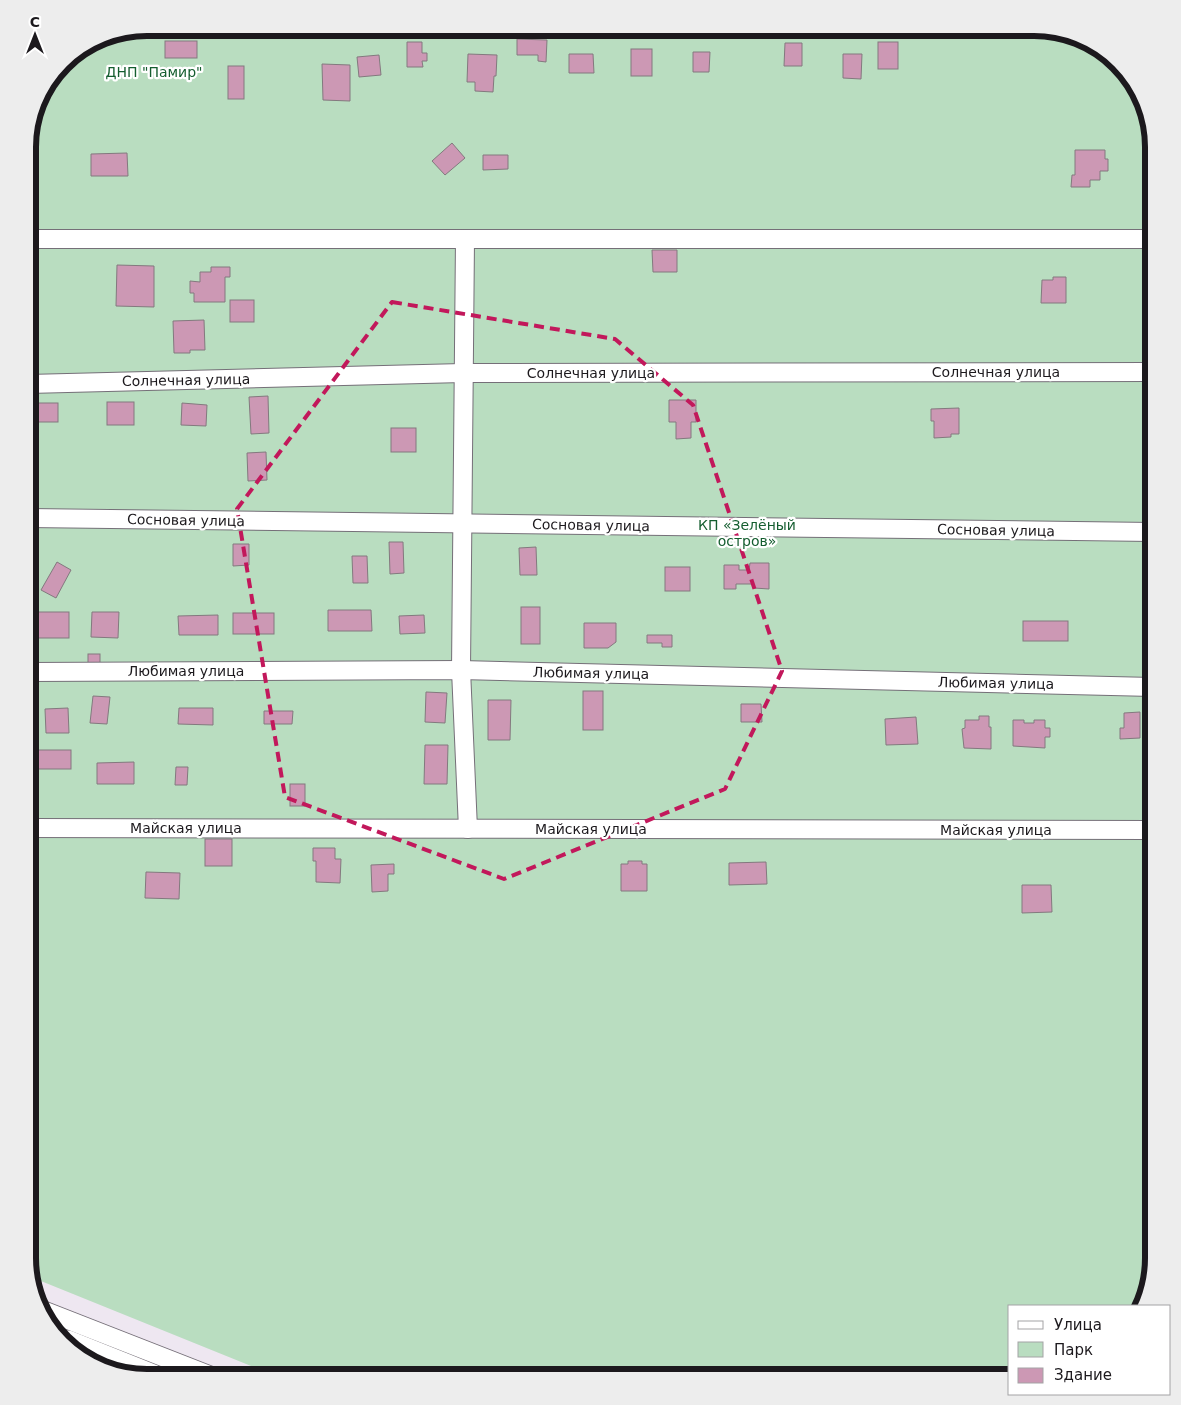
<svg xmlns="http://www.w3.org/2000/svg" width="1181" height="1405" font-family="'DejaVu Sans',sans-serif">
<style>
.green{fill:#b9ddc0}
.building{fill:#cc98b4;stroke:#83797e}
.lines{fill:none;stroke-linecap:round;stroke-linejoin:round}
.minor-casing{stroke:#756f78;stroke-width:20}
.highway-casing{stroke:#756f78;stroke-width:28}
.minor{stroke:#fff;stroke-width:18}
.highway{stroke:#fff;stroke-width:25}
.marked{fill:none;stroke:#c2185b;stroke-width:4;stroke-dasharray:10 6;stroke-linejoin:round}
.labels{text-anchor:middle;dominant-baseline:central;stroke-width:4.5;stroke-linejoin:round;paint-order:stroke}
.park-label{font-size:14px;fill:#145d2f;stroke:#fff}
.street-label{font-size:14px;fill:#1c191d;stroke:#fff}
.rim{fill:none;stroke:#1c191d;stroke-width:6}
</style>
<rect width="100%" height="100%" fill="#eee7f1"/>
<polygon class="green" points="147,28 1041,28 1093,43 1129,75 1147,108 1153,147 1153,1258 1142,1306 1010,1306 1010,1377 278,1377 31,1277 28,1258 28,139 40,94 68,57 102,36"/>
<g class="building">
<polygon points="517,39 547,40 546,62 538,61 538,55 517,55"/>
<rect x="165" y="41" width="32" height="17"/>
<polygon points="407,42 422,42 422,53 427,53 427,61 422,61 423,67 407,67"/>
<rect x="878" y="42" width="20" height="27"/>
<polygon points="785,43 802,43 802,66 784,66"/>
<rect x="631" y="49" width="21" height="27"/>
<polygon points="693,52 710,52 709,72 693,72"/>
<polygon points="468,54 497,55 496,76 494,76 493,92 475,91 475,82 467,82"/>
<polygon points="569,54 593,54 594,73 569,73"/>
<polygon points="843,54 862,54 861,79 843,78"/>
<polygon points="379,55 381,75 359,77 357,57"/>
<polygon points="322,64 350,65 350,101 323,100"/>
<rect x="228" y="66" width="16" height="33"/>
<polygon points="452,143 465,158 445,175 432,161"/>
<polygon points="1075,150 1105,150 1105,159 1108,159 1108,171 1100,171 1100,180 1090,180 1090,187 1071,187 1072,175 1075,175"/>
<polygon points="127,153 128,176 91,176 91,154"/>
<polygon points="483,155 508,155 508,169 483,170"/>
<polygon points="652,250 677,250 677,272 653,272"/>
<polygon points="117,265 154,266 154,307 116,306"/>
<polygon points="211,267 230,267 230,277 225,277 225,302 194,302 194,293 190,293 190,281 200,282 200,272 211,272"/>
<rect x="28" y="274" width="7" height="22"/>
<polygon points="1053,277 1066,277 1066,303 1041,303 1042,280 1053,280"/>
<rect x="230" y="300" width="24" height="22"/>
<polygon points="28,302 33,302 34,321 28,321"/>
<polygon points="204,320 205,350 190,350 190,353 174,353 173,321"/>
<polygon points="268,396 269,433 251,434 249,397"/>
<polygon points="669,400 696,400 696,422 691,422 691,438 676,439 676,422 669,422"/>
<rect x="107" y="402" width="27" height="23"/>
<rect x="34" y="403" width="24" height="19"/>
<polygon points="182,403 207,405 206,426 181,425"/>
<polygon points="959,408 959,434 951,434 951,437 934,438 934,421 931,421 931,409"/>
<rect x="391" y="428" width="25" height="24"/>
<polygon points="266,452 267,480 248,481 247,453"/>
<polygon points="389,542 403,542 404,573 390,574"/>
<polygon points="233,544 249,544 249,565 233,566"/>
<polygon points="536,547 537,575 520,575 519,548"/>
<polygon points="352,556 367,556 368,583 353,583"/>
<polygon points="57,562 71,570 56,598 41,590"/>
<polygon points="750,563 769,563 769,589 754,588 754,584 736,584 736,589 724,589 724,565 739,565 739,570 749,570"/>
<rect x="665" y="567" width="25" height="24"/>
<rect x="521" y="607" width="19" height="37"/>
<polygon points="328,610 371,610 372,631 328,631"/>
<rect x="38" y="612" width="31" height="26"/>
<polygon points="92,612 119,612 118,638 91,637"/>
<rect x="233" y="613" width="41" height="21"/>
<polygon points="218,615 218,635 179,635 178,616"/>
<polygon points="424,615 425,633 400,634 399,616"/>
<rect x="1023" y="621" width="45" height="20"/>
<polygon points="584,623 616,623 616,642 608,648 584,648"/>
<polygon points="647,635 672,635 672,647 662,647 662,643 647,643"/>
<rect x="88" y="654" width="12" height="12"/>
<rect x="583" y="691" width="20" height="39"/>
<polygon points="426,692 447,693 445,723 425,722"/>
<polygon points="93,696 110,697 107,724 90,723"/>
<polygon points="488,700 511,700 510,740 488,740"/>
<polygon points="741,704 761,704 762,722 741,722"/>
<polygon points="68,708 69,733 46,733 45,709"/>
<polygon points="179,708 213,708 213,725 178,724"/>
<polygon points="264,711 293,711 292,724 264,724"/>
<polygon points="1140,712 1140,738 1120,739 1120,728 1124,728 1124,713"/>
<polygon points="979,716 989,716 989,727 991,727 991,749 964,748 962,729 965,728 965,720 979,720"/>
<polygon points="916,717 918,744 886,745 885,719"/>
<polygon points="1013,720 1024,720 1024,723 1034,723 1034,720 1045,720 1045,728 1050,728 1050,737 1045,737 1045,748 1013,746"/>
<polygon points="425,745 448,745 447,784 424,784"/>
<rect x="32" y="750" width="39" height="19"/>
<polygon points="134,762 134,784 97,784 97,763"/>
<polygon points="176,767 188,767 187,785 175,785"/>
<rect x="290" y="784" width="15" height="22"/>
<rect x="205" y="839" width="27" height="27"/>
<polygon points="313,848 335,848 335,859 341,859 340,883 316,882 316,861 313,861"/>
<polygon points="628,861 642,861 642,864 647,864 647,891 621,891 621,864 628,864"/>
<polygon points="766,862 767,884 729,885 729,863"/>
<polygon points="394,864 394,874 388,874 388,891 372,892 371,865"/>
<polygon points="146,872 180,873 179,899 145,898"/>
<polygon points="1022,885 1051,885 1052,912 1022,913"/>
</g>
<g class="lines">
<defs>
<g id="minor">
<polyline points="28,239 1153,239"/>
<polyline points="465,239 461,670 468,829"/>
<polyline points="28,384 463,373 1153,372"/>
<polyline points="28,518 1153,532"/>
<polyline points="28,672 461,670 1153,687"/>
<polyline points="28,828 1153,830"/>
<polyline points="40,1309 214,1377"/>
</g>
<polyline id="highway" points="68,1343 153,1377"/>
</defs>
<use href="#minor" class="minor-casing"/>
<use href="#highway" class="highway-casing"/>
<use href="#minor" class="minor"/>
<use href="#highway" class="highway"/>
</g>
<path class="marked" d="M392,302L615,339L693,405L782,671L725,789L504,879L285,797L237,509Z"/>
<g class="labels">
<g class="park-label">
<text x="154" y="72">ДНП "Памир"</text>
<text x="747" y="525">КП «Зелёный<tspan x="747" dy="16">остров»</tspan></text>
</g>
<g class="street-label">
<text x="996" y="372">Солнечная улица</text>
<text x="591" y="373">Солнечная улица</text>
<text transform="translate(186 380) rotate(-1)">Солнечная улица</text>
<text transform="translate(186 520) rotate(1)">Сосновая улица</text>
<text transform="translate(591 525) rotate(1)">Сосновая улица</text>
<text transform="translate(996 530) rotate(1)">Сосновая улица</text>
<text x="186" y="671">Любимая улица</text>
<text transform="translate(591 673) rotate(1)">Любимая улица</text>
<text transform="translate(996 683) rotate(1)">Любимая улица</text>
<text x="186" y="828">Майская улица</text>
<text x="591" y="829">Майская улица</text>
<text x="996" y="830">Майская улица</text>
</g>
</g>
<path d="M0 0H1181V1405H0ZM147 36H1034A111 111 0 0 1 1145 147V1258A111 111 0 0 1 1034 1369H147A111 111 0 0 1 36 1258V147A111 111 0 0 1 147 36Z" fill="#ededed" fill-rule="evenodd"/>
<path class="rim" d="M147 36H1034A111 111 0 0 1 1145 147V1258A111 111 0 0 1 1034 1369H147A111 111 0 0 1 36 1258V147A111 111 0 0 1 147 36Z"/>
<rect x="1008" y="1305" width="162" height="90" fill="#ffffff" stroke="#a4a3a5"/>
<rect x="1018" y="1321" width="25" height="8" fill="#ffffff" stroke="#a4a3a5"/>
<text x="1054" y="1330" font-size="15" fill="#1c191d">Улица</text>
<rect x="1018" y="1342" width="25" height="15" fill="#b9ddc0" stroke="#a4a3a5"/>
<text x="1054" y="1355" font-size="15" fill="#1c191d">Парк</text>
<rect x="1018" y="1368" width="25" height="15" fill="#cc98b4" stroke="#a4a3a5"/>
<text x="1054" y="1380" font-size="15" fill="#1c191d">Здание</text>
<g transform="translate(35 35)" stroke="#ffffff" stroke-width="4" paint-order="stroke">
<path d="M0-4L9 19L0 12L-9 19Z" fill="#1c191d"/>
<text y="-8" font-size="14" font-weight="bold" text-anchor="middle" fill="#1c191d">С</text>
</g>
</svg>
